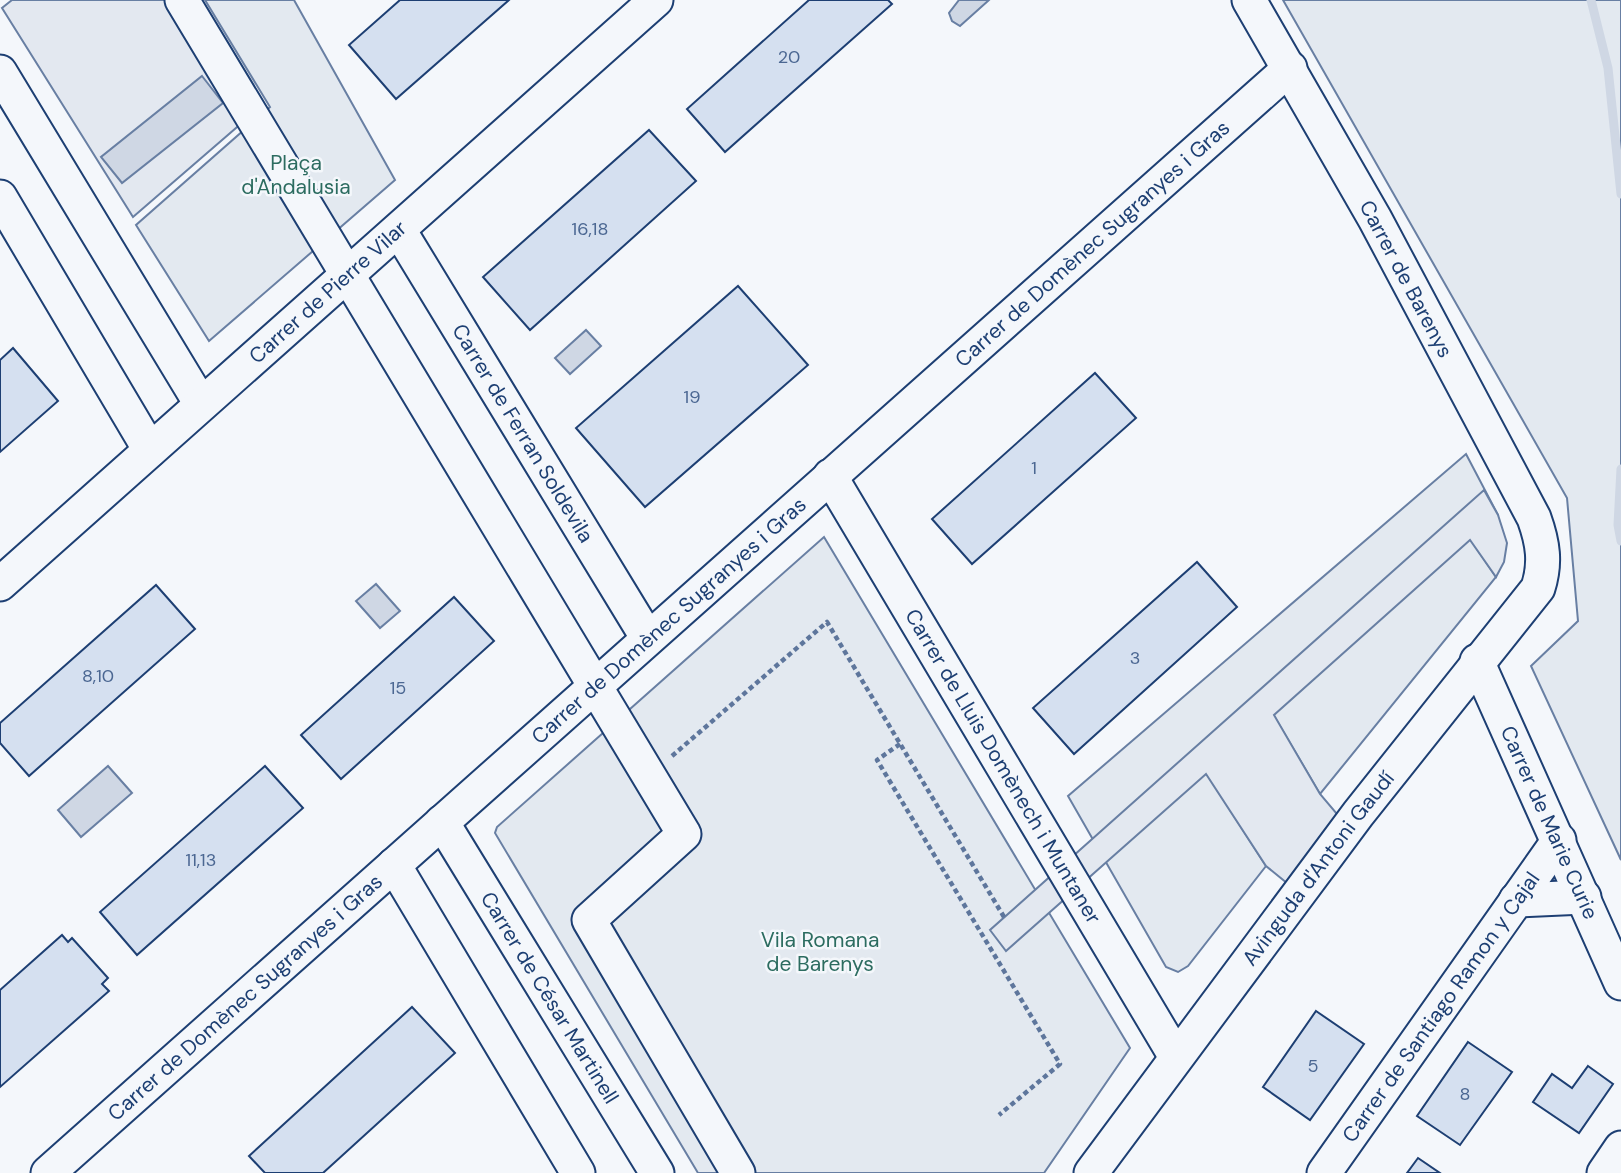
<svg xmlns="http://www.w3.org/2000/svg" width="1621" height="1173" font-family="'DM Sans',sans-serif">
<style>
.green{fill:#e3e9f0;stroke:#687fa3;stroke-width:2}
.parking{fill:#e3e8f0;stroke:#687fa3;stroke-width:2}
.water{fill:#cfd7e4;stroke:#687fa3;stroke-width:2}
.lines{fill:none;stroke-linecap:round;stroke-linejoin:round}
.stream{stroke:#cfd7e4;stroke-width:9}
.building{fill:#d5e0f0;stroke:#1d3f73;stroke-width:2}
.minor-casing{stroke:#1d3f73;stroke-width:37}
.path{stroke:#5e769c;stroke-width:4.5;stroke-dasharray:5 3.5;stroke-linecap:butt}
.minor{stroke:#f4f7fb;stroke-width:33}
.labels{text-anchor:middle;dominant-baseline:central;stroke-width:5;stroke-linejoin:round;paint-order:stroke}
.number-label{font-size:18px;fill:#4b6792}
.park-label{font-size:21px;fill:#2c6c60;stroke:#f4f7fb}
.street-label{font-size:21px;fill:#1d3f73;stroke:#f4f7fb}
</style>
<rect width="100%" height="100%" fill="#f4f7fb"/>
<g class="green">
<polygon points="205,0 294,0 395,180 209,341 136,225 270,107"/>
<polygon points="1283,0 1621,0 1621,860 1531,666 1578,621 1567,498"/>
<polygon points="1466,454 1498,515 1471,540 1496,577 1320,794 1274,716 1207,774 1266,866 1188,966 1178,972 1166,967 1068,796"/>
<polygon points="824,537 1130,1048 1044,1173 698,1173 495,833 497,827"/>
</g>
<g class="parking">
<polygon points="12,0 182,0 251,115 133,217 2,8"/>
<polygon points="1484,490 1498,515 1507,543 1504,562 1496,577 1470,540 1274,715 1320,794 1348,827 1298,892 1266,866 1206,774 1006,951 990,930"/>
</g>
<g class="water">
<polygon points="959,0 989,0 960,26 952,21 949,13"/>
<polygon points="202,76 223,103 122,183 101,157"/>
<polygon points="586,330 601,346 570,374 555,358"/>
<polygon points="376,584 400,611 380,628 356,601"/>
<polygon points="108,766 132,793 81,837 58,810"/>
</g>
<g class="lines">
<g class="stream">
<polyline points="1591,0 1608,68 1621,194"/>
<polyline points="1621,469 1618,525 1621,541"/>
</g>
</g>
<g class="building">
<polygon points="400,0 509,0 396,99 349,45"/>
<polygon points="809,0 888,0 892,4 725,152 687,109"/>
<polygon points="649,130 696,181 530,330 483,277"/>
<polygon points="738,286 808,365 645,507 576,428"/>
<polygon points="13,348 58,401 0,452 0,360"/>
<polygon points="1095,373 1136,418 972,564 932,519"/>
<polygon points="1197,562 1237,607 1074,754 1033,708"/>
<polygon points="156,585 195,629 29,776 0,743 0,723"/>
<polygon points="454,597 494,641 341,779 301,735"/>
<polygon points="265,766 303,808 137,955 100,912"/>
<polygon points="62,935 68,942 72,938 108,978 102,984 109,991 0,1087 0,990"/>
<polygon points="412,1007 455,1053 323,1173 265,1173 249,1156"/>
<polygon points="1316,1011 1364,1044 1310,1120 1263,1087"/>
<polygon points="1468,1042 1512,1072 1460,1145 1417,1116"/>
<polygon points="1588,1066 1613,1084 1579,1133 1533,1102 1552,1074 1572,1088"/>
<polygon points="1418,1158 1440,1173 1407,1173"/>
</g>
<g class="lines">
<defs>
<g id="minor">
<polyline points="182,0 684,834 589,920 738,1173"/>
<polyline points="0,72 201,404"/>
<polyline points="0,197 150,450"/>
<path id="s1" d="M399,230L647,637"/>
<path id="s2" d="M830,476L1176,1057"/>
<path id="s3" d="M0,584L656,0"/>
<path id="s4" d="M1477,661L1621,983"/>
<path id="s5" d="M442,822L657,1173"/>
<polyline points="394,865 578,1173"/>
<polyline points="1516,900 1584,897"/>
<path id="s6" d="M48,1173L1290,68"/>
<path id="s7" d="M1091,1173L1358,814L1538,588C1546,563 1543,543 1534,518L1375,219L1249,0"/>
<path id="s8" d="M1324,1173L1559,840"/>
<polyline points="1604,1173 1621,1148"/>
</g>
</defs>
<use href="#minor" class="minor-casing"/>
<g class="path">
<polyline points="900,744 877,760 1060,1064 999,1115"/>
<polyline points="672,756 827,622 1004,917"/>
</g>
<use href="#minor" class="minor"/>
</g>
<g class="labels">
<g class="number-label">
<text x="789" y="57">20</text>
<text x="590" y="229">16,18</text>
<text x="692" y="397">19</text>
<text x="1034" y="468">1</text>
<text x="1135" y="658">3</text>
<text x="98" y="676">8,10</text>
<text x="398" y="688">15</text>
<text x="201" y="860">11,13</text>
<text x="1313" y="1066">5</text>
<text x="1465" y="1094">8</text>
</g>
<g class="park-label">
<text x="296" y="163">Plaça<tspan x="296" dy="24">d'Andalusia</tspan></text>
<text x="820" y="940">Vila Romana<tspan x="820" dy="24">de Barenys</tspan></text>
</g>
<g class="street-label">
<text stroke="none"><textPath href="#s6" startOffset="1398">Carrer de Domènec Sugranyes i Gras</textPath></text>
<text transform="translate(1406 279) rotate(62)">Carrer de Barenys</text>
<text stroke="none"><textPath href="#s3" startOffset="439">Carrer de Pierre Vilar</textPath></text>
<text stroke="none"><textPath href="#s1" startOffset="238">Carrer de Ferran Soldevila</textPath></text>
<text stroke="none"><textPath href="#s6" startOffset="831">Carrer de Domènec Sugranyes i Gras</textPath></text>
<text stroke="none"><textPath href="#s2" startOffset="338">Carrer de Lluis Domènech i Muntaner</textPath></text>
<text stroke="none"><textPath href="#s4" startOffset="177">Carrer de Marie Curie</textPath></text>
<text stroke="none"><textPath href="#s7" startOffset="380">Avinguda d'Antoni Gaudí</textPath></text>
<text stroke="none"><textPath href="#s6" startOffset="264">Carrer de Domènec Sugranyes i Gras</textPath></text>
<text stroke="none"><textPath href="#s5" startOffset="206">Carrer de César Martinell</textPath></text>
<text stroke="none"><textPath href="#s8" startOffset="203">Carrer de Santiago Ramon y Cajal</textPath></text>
</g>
</g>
</svg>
